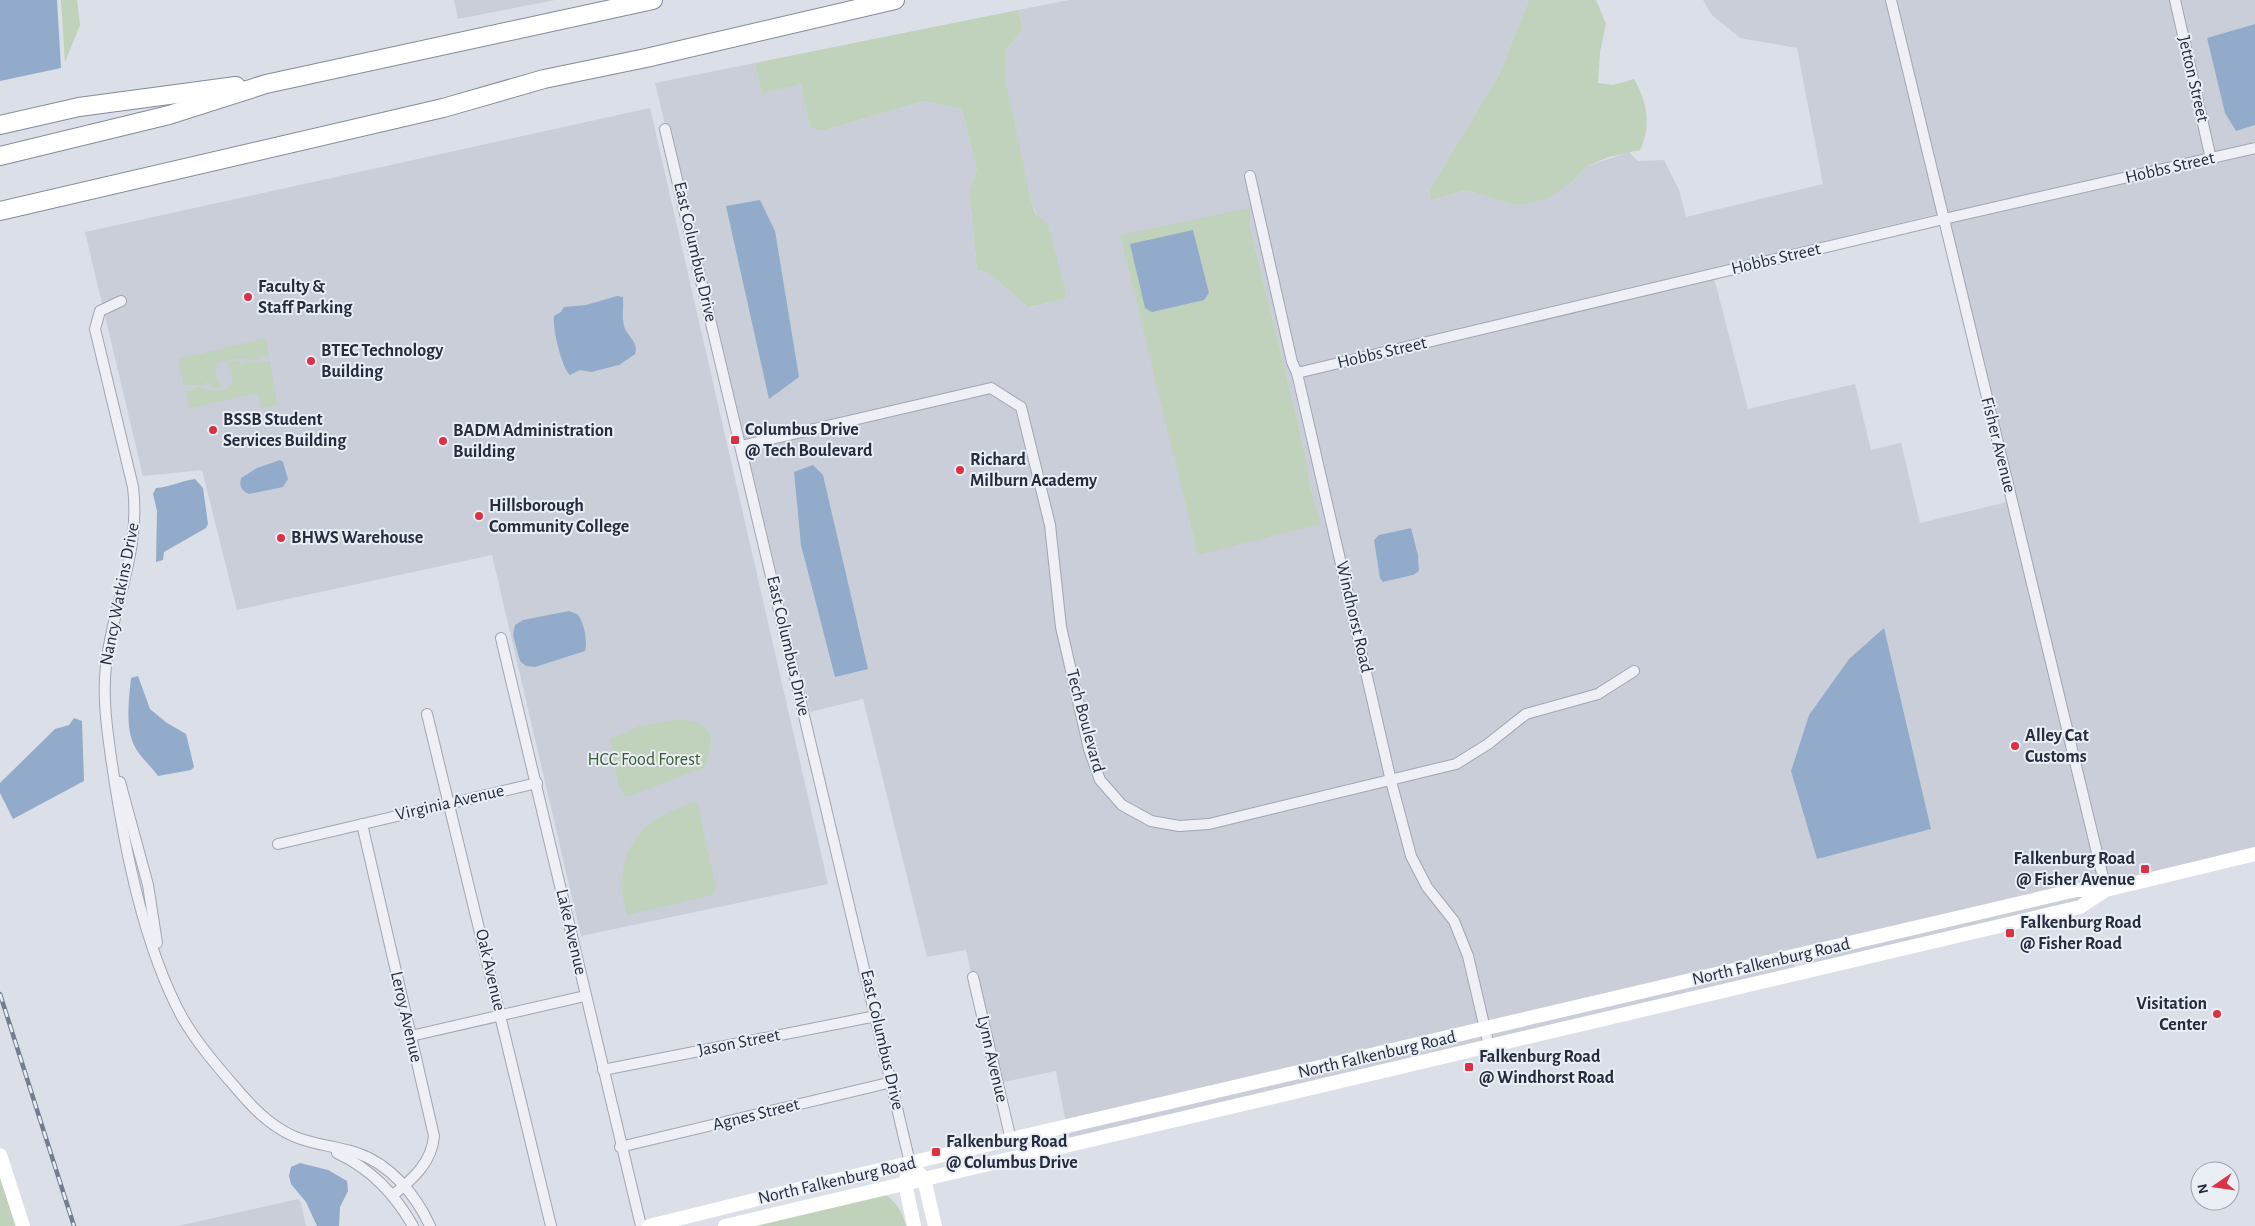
<svg xmlns="http://www.w3.org/2000/svg" width="2255" height="1226" font-family="'Alegreya Sans',sans-serif">
<style>
.built{fill:#c9ced9;fill-rule:evenodd}
.green{fill:#c0d2bb;fill-rule:evenodd}
.water{fill:#92abcb}
.lines{fill:none;stroke-linecap:round;stroke-linejoin:round}
.street-casing{stroke:#a0a6b1;stroke-width:12}
.highway-casing{stroke:#818b9f;stroke-width:20}
.street{stroke:#eef0f5;stroke-width:10}
.secondary{stroke:#fff;stroke-width:14}
.highway{stroke:#fff;stroke-width:18}
.rail-casing{stroke:#737d92;stroke-width:4.5}
.rail{stroke:#eaeef5;stroke-width:2.5;stroke-dasharray:8;stroke-linecap:butt}
.poi-dot{fill:#da3244;stroke:#eaeef5;stroke-width:2}
.labels{text-anchor:middle;dominant-baseline:central;stroke-width:4;stroke-linejoin:round;paint-order:stroke}
.street-label{font-size:18px;fill:#242c3e;stroke:#eaeef5}
.poi-label{font-size:18px;font-weight:bold;fill:#242c3e;stroke:#eaeef5;text-anchor:start}
.park-label{font-size:18px;fill:#365b30;stroke:#eaeef5}
</style>
<rect width="100%" height="100%" fill="#dbdfe7"/>
<g class="built">
<polygon points="454,0 555,0 458,19"/>
<path d="M1069,0H1529L1499,75L1430,189L1429,201L1466,190L1514,205L1527,204L1548,199L1572,182L1585,167L1629,152L1638,161L1664,160L1679,190L1686,217L1823,184L1797,48L1740,38L1712,15L1703,0H1886L1937,214L1300,367L1297,360L1254,171L1244,173L1385,777L1208,820L1180,821L1153,816L1126,801L1105,778L1094,748L1066,627L1055,524L1026,406L994,384L745,441L669,124H665L655,83L755,63L762,92L801,84L810,126L822,131L924,101L962,109L977,170L969,190L977,270L988,273L1026,305L1027,308L1067,298L1030,197L1011,113L1005,77V52L1023,28L1018,10ZM1250,209V227L1304,448L1311,492L1198,555L1173,451Z"/>
<polygon points="1897,0 2170,0 2205,156 1948,213"/>
<polygon points="2180,0 2255,0 2255,24 2207,38 2236,131 2255,125 2255,143 2215,153"/>
<polygon points="650,108 828,884 581,936 492,555 237,610 202,470 143,476 85,232"/>
<polygon points="2255,153 2255,849 2110,884 1950,222"/>
<path d="M1714,278L1748,409L1855,384L1871,450L1901,443L1920,523L2007,502L2100,885L1489,1024L1473,954L1458,919L1432,885L1416,854L1398,784L1459,768L1492,748L1528,719L1600,699L1641,672L1636,665L1596,690L1524,710L1485,741L1454,760L1395,775L1303,376ZM1411,528L1418,555L1419,570L1413,575L1383,582L1379,535ZM1884,628L1791,771L1809,715L1849,659Z"/>
<polygon points="990,393 1016,410 1045,526 1056,628 1084,750 1095,782 1118,808 1150,825 1209,829 1387,786 1407,858 1423,890 1449,924 1463,957 1479,1026 1066,1123 1056,1071 1003,1082 977,972 971,973 966,950 927,957 863,699 810,712 747,450"/>
<polygon points="2076,894 2090,895 2078,903 1805,967 1803,959"/>
<polygon points="1793,961 1795,969 1493,1040 1491,1033"/>
<polygon points="1481,1035 1482,1042 1071,1140 1068,1132"/>
<polygon points="298,1199 301,1203 306,1226 178,1226"/>
</g>
<g class="green">
<polygon points="61,0 77,0 80,25 65,62"/>
<path d="M1529,0H1596L1606,24L1600,52L1598,83L1613,85L1634,79C1647,102 1652,125 1640,150L1609,157L1585,167L1572,182L1548,199L1527,204L1514,205L1466,190L1429,201L1430,189L1499,75Z"/>
<polygon points="1018,10 1023,28 1005,52 1005,77 1030,197 1036,215 1048,224 1067,298 1026,308 1026,305 988,273 977,270 969,190 977,170 962,109 924,101 822,131 810,127 801,84 762,93 755,63"/>
<path d="M1250,208V227L1304,448L1311,492L1321,524L1198,555L1120,235ZM1193,230L1209,293L1204,300L1153,312Z"/>
<polygon points="266,338 269,358 262,355 258,360 234,358 217,364 216,375 214,376 217,377 221,387 211,387 210,383 207,382 203,385 184,385 178,359"/>
<path d="M239,361L242,365L247,362L258,363L270,361L277,405L262,408L258,393L190,408L185,389L191,391L196,387C208,389 225,396 233,382L227,362Z"/>
<path d="M673,720C711,719 718,735 704,768L626,797C613,783 617,757 610,739L640,726Z"/>
<path d="M697,802L716,887L712,895L627,915C609,857 640,815 697,802Z"/>
<polygon points="0,1177 17,1226 0,1226"/>
<path d="M883,1193C896,1201 902,1211 906,1226H744Z"/>
</g>
<g class="water">
<polygon points="0,0 57,0 61,68 0,81"/>
<polygon points="2255,24 2255,125 2236,131 2225,113 2207,38"/>
<polygon points="760,200 775,231 799,377 769,399 726,206"/>
<polygon points="1193,230 1209,293 1204,300 1152,312 1145,308 1130,244"/>
<path d="M617,296L623,297C624,308 621,317 625,329C629,337 639,344 635,354L619,365L591,372L580,370L570,375C562,369 552,327 554,316L561,312L564,307L586,305Z"/>
<path d="M280,460L283,462L288,479L283,487L249,494C241,490 239,486 241,478L257,468Z"/>
<polygon points="813,465 823,475 868,669 835,677 801,545 794,472"/>
<path d="M195,479L203,488L208,524L206,528L164,552L163,560L156,562L157,511L153,494L156,488C170,487 181,481 195,479Z"/>
<polygon points="1411,528 1418,555 1419,571 1413,575 1383,582 1380,578 1374,540 1379,535"/>
<path d="M569,611C571,612 574,613 577,614C584,620 588,643 585,651L535,667L526,666L520,661L513,635L515,625L523,620Z"/>
<polygon points="1884,628 1931,829 1817,859 1791,771 1809,715 1849,659"/>
<path d="M138,676L150,709L167,723L186,734L194,767L191,770L158,776C151,766 139,756 134,745C125,726 129,698 131,678Z"/>
<polygon points="74,718 82,721 84,781 13,819 0,793 0,783 55,729 69,725"/>
<polygon points="300,1163 328,1170 347,1181 348,1191 340,1207 339,1226 317,1226 306,1202 291,1184 289,1176 291,1167"/>
</g>
<g class="lines">
<defs>
<g id="street">
<polyline points="1891,0 2106,890"/>
<polyline points="2175,0 2211,159"/>
<polyline points="665,129 910,1163"/>
<polyline points="1250,176 1292,362 1297,373 1391,781 1411,856 1427,887 1454,921 1468,956 1489,1046"/>
<path d="M121,301L100,311L95,329L133,487C141,552 113,603 106,665C102,701 108,736 113,771C125,850 144,947 182,1017C197,1043 216,1065 236,1088C252,1107 269,1125 293,1136C313,1145 336,1146 357,1153C390,1164 416,1195 430,1226"/>
<polyline points="1297,373 1944,219 2255,148"/>
<polyline points="741,446 991,388 1021,407 1050,525 1061,627 1089,749 1100,780 1122,805 1151,821 1179,826 1209,824 1456,764 1488,744 1526,714 1598,694 1634,671"/>
<polyline points="501,638 641,1226"/>
<polyline points="427,714 551,1226"/>
<polyline points="120,782 148,885 157,943"/>
<path d="M362,824L434,1136C432,1162 413,1179 393,1195"/>
<polyline points="278,844 537,783"/>
<polyline points="973,977 1011,1140"/>
<polyline points="411,1036 585,996"/>
<polyline points="603,1070 876,1016"/>
<polyline points="620,1147 892,1082"/>
<path d="M337,1153C371,1169 394,1193 413,1226"/>
</g>
<g id="highway">
<polyline points="0,125 79,107 236,86"/>
<polyline points="0,156 169,115 266,84 653,0"/>
<polyline points="0,211 443,108 544,79 646,58 895,0"/>
</g>
</defs>
<use href="#street" class="street-casing"/>
<use href="#highway" class="highway-casing"/>
<use href="#street" class="street"/>
<g class="secondary">
<polyline points="0,1155 23,1226"/>
<polyline points="919,1173 924,1179 935,1226"/>
<polyline points="907,1176 905,1183 914,1226"/>
<polyline points="649,1226 811,1186 2076,890 2106,890 2255,854"/>
<polyline points="725,1226 2080,907 2106,890"/>
</g>
<use href="#highway" class="highway"/>
<defs>
<polyline id="rail" points="0,994 74,1226"/>
</defs>
<use href="#rail" class="rail-casing"/>
<use href="#rail" class="rail"/>
</g>
<g class="poi-dot">
<circle cx="248" cy="297" r="5"/>
<circle cx="311" cy="361" r="5"/>
<circle cx="213" cy="430" r="5"/>
<rect x="730" y="435" width="10" height="10" rx="2.5"/>
<circle cx="443" cy="441" r="5"/>
<circle cx="960" cy="470" r="5"/>
<circle cx="479" cy="516" r="5"/>
<circle cx="281" cy="538" r="5"/>
<circle cx="2015" cy="746" r="5"/>
<rect x="2140" y="864" width="10" height="10" rx="2.5"/>
<rect x="2005" y="928" width="10" height="10" rx="2.5"/>
<circle cx="2217" cy="1014" r="5"/>
<rect x="1464" y="1062" width="10" height="10" rx="2.5"/>
<rect x="931" y="1147" width="10" height="10" rx="2.5"/>
</g>
<g class="labels">
<g class="street-label">
<text transform="translate(2193 79) rotate(77)">Jetton Street</text>
<text transform="translate(2170 168) rotate(-13)">Hobbs Street</text>
<text transform="translate(695 252) rotate(77)">East Columbus Drive</text>
<text transform="translate(1776 259) rotate(-13)">Hobbs Street</text>
<text transform="translate(1382 353) rotate(-13)">Hobbs Street</text>
<text transform="translate(1998 445) rotate(76)">Fisher Avenue</text>
<text transform="translate(120 594) rotate(-79)">Nancy Watkins Drive</text>
<text transform="translate(1354 617) rotate(77)">Windhorst Road</text>
<text transform="translate(788 646) rotate(77)">East Columbus Drive</text>
<text transform="translate(1085 721) rotate(75)">Tech Boulevard</text>
<text transform="translate(450 803) rotate(-13)">Virginia Avenue</text>
<text transform="translate(571 932) rotate(77)">Lake Avenue</text>
<text transform="translate(1771 962) rotate(-13)">North Falkenburg Road</text>
<text transform="translate(490 970) rotate(77)">Oak Avenue</text>
<text transform="translate(406 1017) rotate(77)">Leroy Avenue</text>
<text transform="translate(882 1040) rotate(77)">East Columbus Drive</text>
<text transform="translate(739 1043) rotate(-11)">Jason Street</text>
<text transform="translate(1377 1055) rotate(-13)">North Falkenburg Road</text>
<text transform="translate(992 1059) rotate(77)">Lynn Avenue</text>
<text transform="translate(756 1115) rotate(-14)">Agnes Street</text>
<text transform="translate(837 1181) rotate(-13)">North Falkenburg Road</text>
</g>
<g class="poi-label">
<text x="258" y="287">Faculty &amp;<tspan x="258" dy="21">Staff Parking</tspan></text>
<text x="321" y="351">BTEC Technology<tspan x="321" dy="21">Building</tspan></text>
<text x="223" y="420">BSSB Student<tspan x="223" dy="21">Services Building</tspan></text>
<text x="745" y="430">Columbus Drive<tspan x="745" dy="21">@ Tech Boulevard</tspan></text>
<text x="453" y="431">BADM Administration<tspan x="453" dy="21">Building</tspan></text>
<text x="970" y="460">Richard<tspan x="970" dy="21">Milburn Academy</tspan></text>
<text x="489" y="506">Hillsborough<tspan x="489" dy="21">Community College</tspan></text>
<text x="291" y="538">BHWS Warehouse</text>
<text x="2025" y="736">Alley Cat<tspan x="2025" dy="21">Customs</tspan></text>
<text x="2135" y="859" text-anchor="end">Falkenburg Road<tspan x="2135" dy="21">@ Fisher Avenue</tspan></text>
<text x="2020" y="923">Falkenburg Road<tspan x="2020" dy="21">@ Fisher Road</tspan></text>
<text x="2207" y="1004" text-anchor="end">Visitation<tspan x="2207" dy="21">Center</tspan></text>
<text x="1479" y="1057">Falkenburg Road<tspan x="1479" dy="21">@ Windhorst Road</tspan></text>
<text x="946" y="1142">Falkenburg Road<tspan x="946" dy="21">@ Columbus Drive</tspan></text>
</g>
<g class="park-label">
<text x="644" y="760">HCC Food Forest</text>
</g>
</g>
<g transform="translate(2215 1186) rotate(257)"><circle r="24" fill="#eaeef5" stroke="#9ba0ac"/>
<path d="M0-4L9 19L0 12L-9 19Z" fill="#da3244"/>
<text y="-8" font-size="14" font-weight="bold" text-anchor="middle" fill="#242c3e">N</text>
</g>
</svg>
